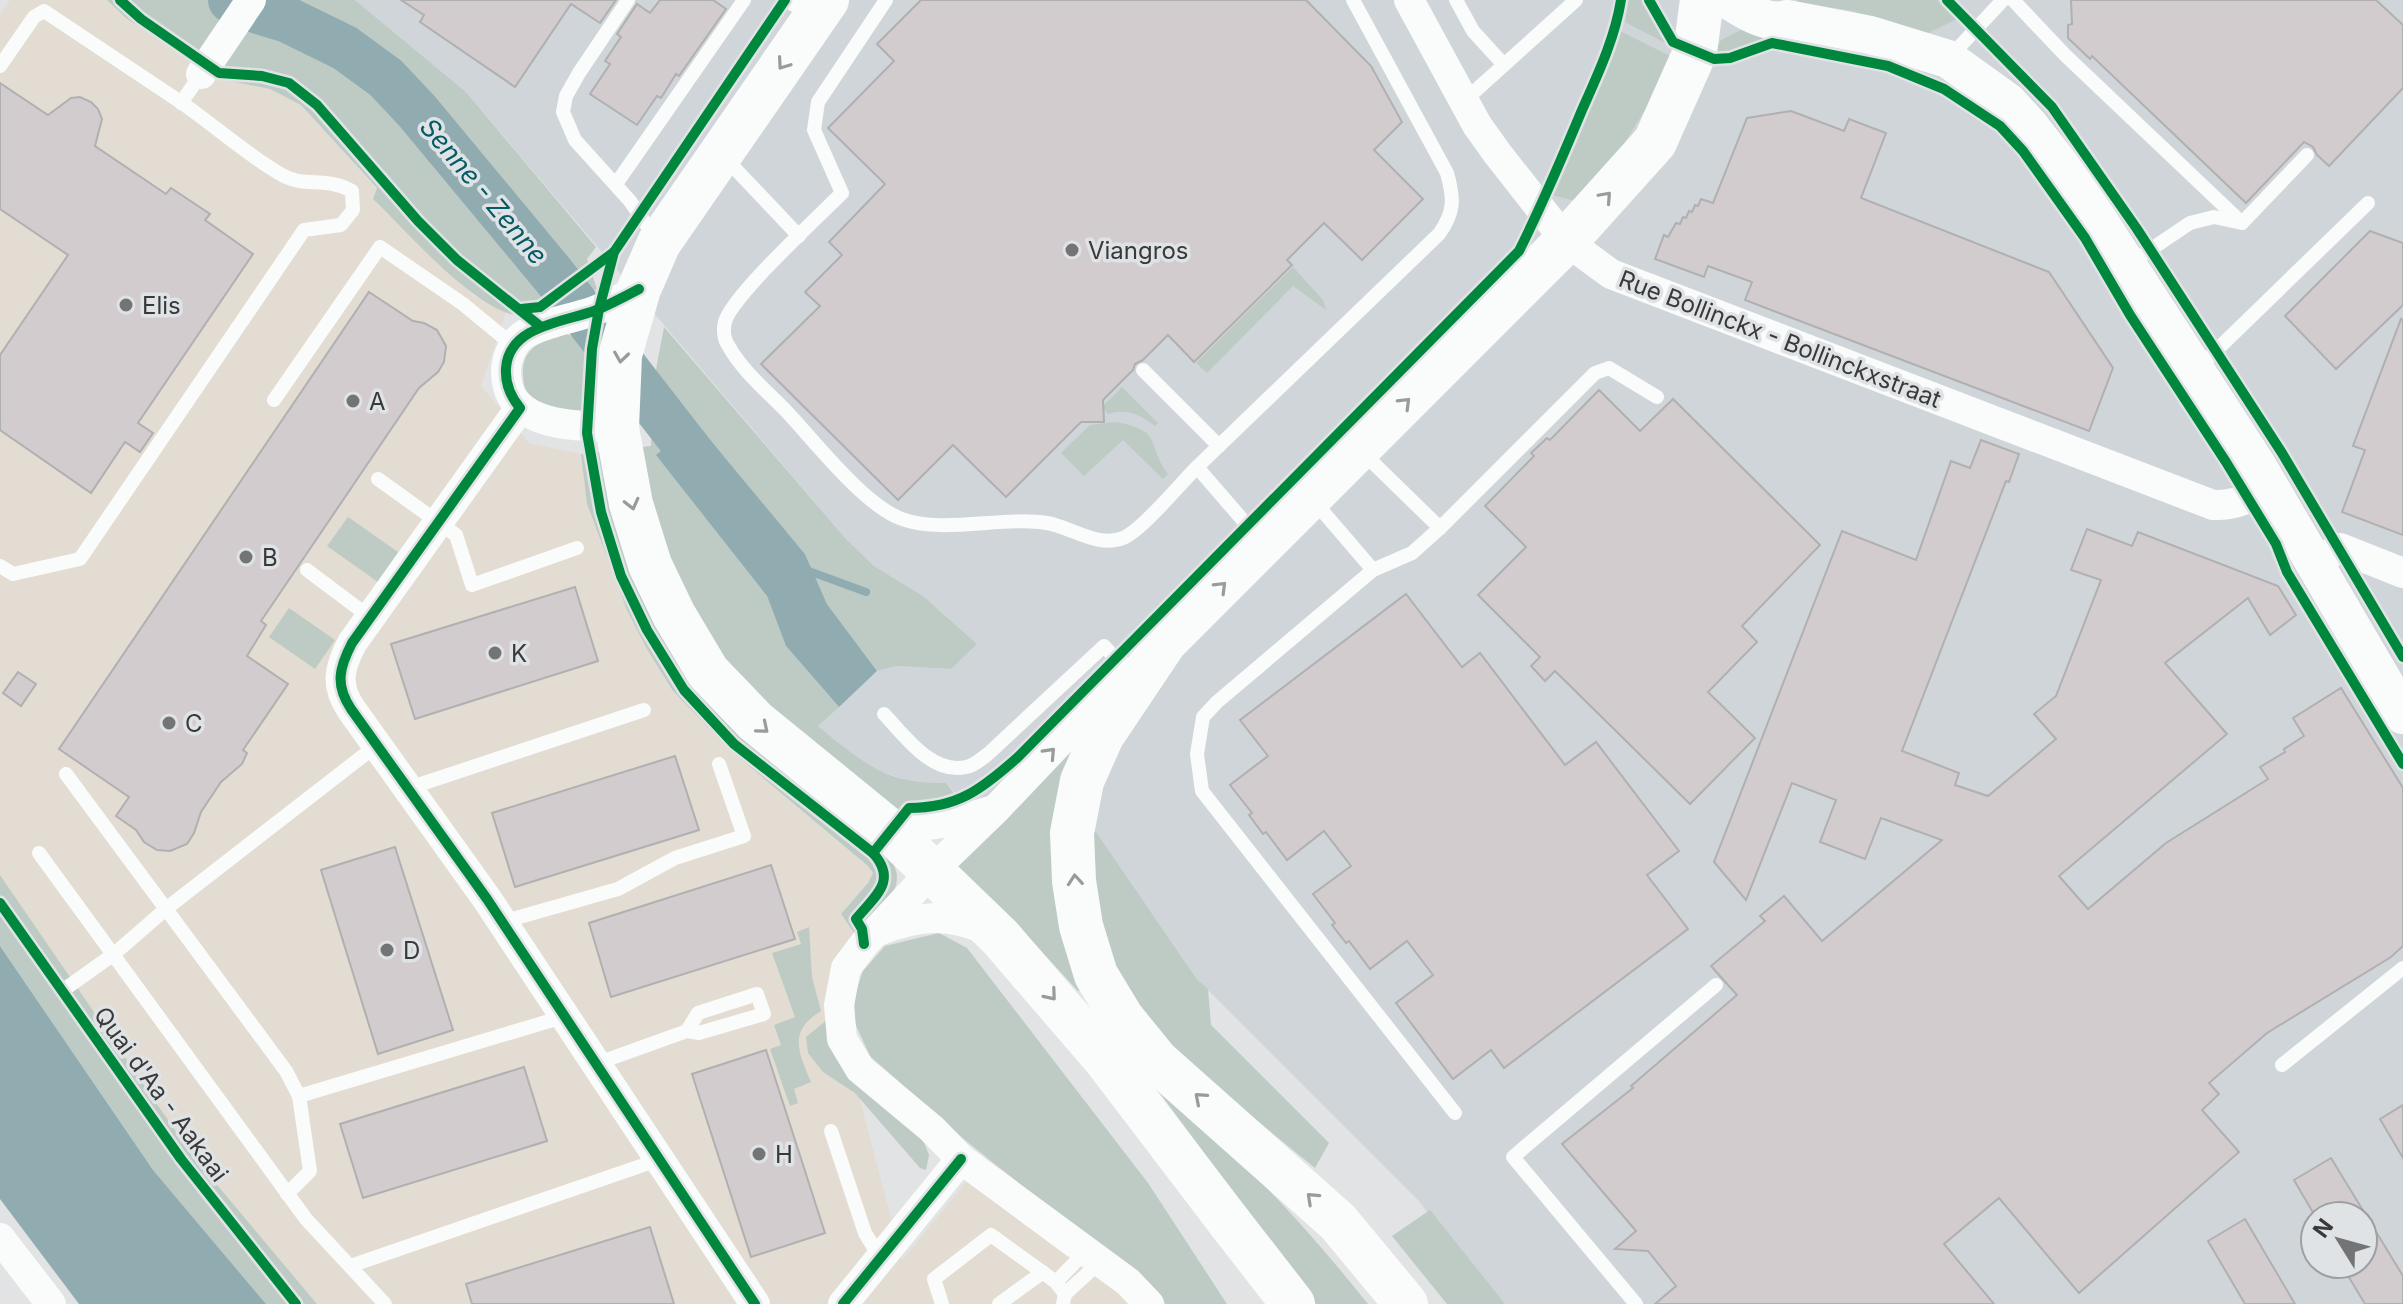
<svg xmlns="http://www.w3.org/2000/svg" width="2403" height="1304" font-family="Inter,sans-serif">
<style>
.commercial{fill:#e3dcd2}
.built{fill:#cfd5d9;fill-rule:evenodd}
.green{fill:#bdcbc4}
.water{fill:#90acb0}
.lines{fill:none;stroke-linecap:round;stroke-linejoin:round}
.stream{stroke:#90acb0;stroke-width:8}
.river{stroke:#90acb0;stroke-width:46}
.building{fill:#d2cccf;stroke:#b0b0b1;stroke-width:2}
.service{stroke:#fafbfb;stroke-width:14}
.minor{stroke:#fafbfb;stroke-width:30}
.tertiary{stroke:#fafbfb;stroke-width:38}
.trunk{stroke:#fafbfb;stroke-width:44}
.motorway{stroke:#fafbfb;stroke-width:44}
.cycleway-casing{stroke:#e0e3e5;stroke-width:15}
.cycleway{stroke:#00873e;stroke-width:10}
.oneway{stroke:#999a9a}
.poi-dot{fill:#737476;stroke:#e0e3e5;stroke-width:3}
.labels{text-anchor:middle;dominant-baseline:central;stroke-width:7;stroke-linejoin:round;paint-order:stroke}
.poi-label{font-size:24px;fill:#38393a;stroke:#e0e3e5;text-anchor:start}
.street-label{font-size:24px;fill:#38393a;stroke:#e0e3e5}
.water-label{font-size:26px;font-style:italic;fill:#045b64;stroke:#e0e3e5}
</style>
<rect width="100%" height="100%" fill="#e1e3e4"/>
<polygon class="commercial" points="10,0 107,0 126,18 216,78 270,89 301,105 473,296 506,311 481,386 529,443 581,454 587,504 627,610 647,649 673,691 730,750 868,866 873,874 868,883 841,914 855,934 837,959 855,1081 902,1260 987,1157 1154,1292 1166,1304 317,1304 192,1155 0,875 0,14"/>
<path class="built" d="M355,0H2403V1304H1495L1419,1201L1196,978L1090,823L986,829L946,783L917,784L870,768L818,726L877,671L895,666L950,669L976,643L923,596L874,566L846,539L466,92ZM2315,1216H2363V1264H2315Z"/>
<g class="green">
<path d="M107,0H274L281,3L283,0H355L466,92L596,247L587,259L597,289C577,301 546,316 522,316C477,314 406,230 373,199L377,188L301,105L270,89L216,78L126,18Z"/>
<polygon points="1628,0 1645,0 1667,41 1665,43 1625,22"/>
<polygon points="1798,0 1937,0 1957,19 1926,34 1853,11 1797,2"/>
<polygon points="1743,29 1765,34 1761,43 1729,56 1713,56 1721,40"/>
<polygon points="1620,31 1670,56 1653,97 1602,179 1575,201 1552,195"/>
<polygon points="1293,267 1323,300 1326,310 1293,286 1207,373 1196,363"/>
<path d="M664,327L846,539L874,566L923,596L977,644L951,669L896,666L877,671L827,604L805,554L696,424L657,455L767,596L786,646L839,707L818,726C864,763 884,784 946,783L962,804L883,847C887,854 894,863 896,871C903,895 870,918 855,934L841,914L868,883L873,873L868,866L730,750L673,691L647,649L627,610L587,504L581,454L651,446L652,391Z"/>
<path d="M564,333L588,342L582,416L554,415L526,395C517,355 527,346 564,333Z"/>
<path d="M1122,387L1158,423L1155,426C1140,415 1127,408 1108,414L1102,407Z"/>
<path d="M1115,422C1165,431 1145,443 1168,474L1163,479L1123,440L1084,476L1061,453L1090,425Z"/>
<polygon points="348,517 398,552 378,582 327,546"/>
<polygon points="289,608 335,640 315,669 269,637"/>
<polygon points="1098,720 1090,823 1196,978 1208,989 1211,1025 1329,1143 1315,1168 1155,1037 1114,978 1078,991 1021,929 951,866"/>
<polygon points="0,875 192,1155 317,1304 266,1304 153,1170 0,946"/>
<path d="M809,927L812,977L821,1011C788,1031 798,1051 811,1082L794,1089L798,1103L790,1106L770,1049L781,1045L774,1025L795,1017L772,953L801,944L797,932Z"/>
<polygon points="939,933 967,948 1148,1183 1227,1304 1166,1304 1154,1292 965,1140 870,1056 854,1021 855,994 863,971 885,946"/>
<polygon points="827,1020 921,1135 929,1155 926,1170 920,1168 855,1093 823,1072 808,1053 806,1037"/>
<path d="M1136,1061C1219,1136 1299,1217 1368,1304H1316Z"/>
<polygon points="1430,1210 1505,1304 1447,1304 1392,1236"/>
</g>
<g class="water">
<polygon points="696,423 805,554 827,604 877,671 839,707 786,646 767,596 656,455"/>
<polygon points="0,946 153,1170 266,1304 79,1304 0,1199"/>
</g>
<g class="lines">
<polyline class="stream" points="806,570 866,592"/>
<polyline class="river" points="231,0 242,6 288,20 345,48 386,78 417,111 554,276 717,486"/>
</g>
<g class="building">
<polygon points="401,0 616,0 600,23 571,4 515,87 420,22 424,15"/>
<polygon points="660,0 713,0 726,9 679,76 676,74 661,98 657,96 637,125 590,94 610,64 605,61 621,37 617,34 637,4 650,13"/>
<polygon points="921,0 1306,0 1371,66 1402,122 1374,150 1423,199 1362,260 1324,223 1287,260 1292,265 1194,362 1168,335 1143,360 1135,364 1133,370 1103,400 1104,422 1081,422 1006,497 953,445 898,500 761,364 820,306 805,292 842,255 829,242 885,184 828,128 894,61 877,44"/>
<polygon points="2071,0 2376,0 2403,25 2403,88 2329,166 2317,155 2313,147 2304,142 2246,203 2092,56 2090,59 2068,38 2068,25 2072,24"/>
<polygon points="0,83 48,115 71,98 80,97 91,102 98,109 102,119 95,146 166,194 171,188 210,214 205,220 253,254 138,423 153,433 140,452 125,442 91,493 0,430 0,355 68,255 0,209"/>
<polygon points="1791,111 1844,131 1849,119 1886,133 1861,198 2049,272 2113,368 2089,431 1745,300 1752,282 1708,266 1704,277 1655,259 1664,235 1668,237 1676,223 1680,224 1683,217 1686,218 1689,211 1692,212 1695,205 1698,206 1701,199 1713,203 1747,118"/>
<polygon points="2370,231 2403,243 2403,305 2336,369 2285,316"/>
<polygon points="369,292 413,321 424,323 437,330 446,346 444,362 438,372 419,388 261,621 266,625 247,656 288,684 243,750 247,753 242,764 221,782 201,812 194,833 187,844 170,851 157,850 144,842 136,830 116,816 129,797 59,749"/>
<polygon points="2401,319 2403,320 2403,535 2342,512 2365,450 2353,446"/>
<polygon points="1599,390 1640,431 1673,399 1820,545 1742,626 1757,642 1708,692 1755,738 1690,804 1555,671 1545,681 1531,666 1540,657 1478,595 1526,547 1485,506 1534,456 1531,453 1547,438 1550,440"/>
<polygon points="1981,440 2019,454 2009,482 2006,481 1902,751 1959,773 1955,785 1988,796 2056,739 2034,714 2056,696 2101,580 2071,570 2087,529 2132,546 2138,532 2278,586 2296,615 2270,635 2248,598 2165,663 2227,734 2059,876 2088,909 2166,843 2268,779 2260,767 2285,752 2284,749 2304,736 2293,718 2341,688 2403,788 2403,946 2391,957 2267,1033 2209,1083 2219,1094 2202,1110 2239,1152 2079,1293 1999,1198 1944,1244 1994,1304 1655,1304 1676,1286 1648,1251 1615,1249 1636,1231 1562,1144 1633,1088 1631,1086 1737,995 1711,966 1765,921 1760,916 1784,896 1822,941 1942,840 1881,818 1865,859 1820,842 1836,800 1792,783 1746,900 1714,862 1842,531 1916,560 1951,461 1970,468"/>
<polygon points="575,587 598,661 415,719 391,644"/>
<polygon points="1406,594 1462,667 1480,653 1565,765 1596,742 1679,851 1647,875 1688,929 1504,1068 1491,1050 1453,1079 1396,1003 1433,975 1407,941 1370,969 1349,941 1346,943 1332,925 1335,923 1313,894 1351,866 1324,831 1287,860 1266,832 1263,834 1249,815 1252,813 1230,785 1268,756 1240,720"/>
<polygon points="18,672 36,684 21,706 3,693"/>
<polygon points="675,756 699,830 515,887 492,813"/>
<polygon points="395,847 453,1030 378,1054 321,870"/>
<polygon points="771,865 795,939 611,997 589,923"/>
<polygon points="766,1050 825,1233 751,1257 692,1074"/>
<polygon points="524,1067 547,1141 363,1198 340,1124"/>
<polygon points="2403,1105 2403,1158 2380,1119"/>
<polygon points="2331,1158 2403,1276 2403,1304 2365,1304 2341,1264 2363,1264 2363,1216 2315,1216 2294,1180"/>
<polygon points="2245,1219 2295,1304 2245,1304 2208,1241"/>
<polygon points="650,1227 674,1304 472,1304 466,1284"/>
</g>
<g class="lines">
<g class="service">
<polyline points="628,0 579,73 566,96 563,112 575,140 630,201 657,240"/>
<polyline points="785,0 813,15"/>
<path d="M886,0L818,102L814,130L842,193C819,216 731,297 725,322C723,329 724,340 728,345C742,371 768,392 788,413C816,443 865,506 902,519C942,534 1003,516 1047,523C1071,527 1098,548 1123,538C1142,530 1181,483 1197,467"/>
<polyline points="1456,0 1473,31 1504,65"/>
<polyline points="2013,0 2065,55 2242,223 2307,155"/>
<polyline points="1948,59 2003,0"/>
<path d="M0,66L34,17L44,11C90,42 136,72 182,103C215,126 247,155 282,175C305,188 325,176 352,191L353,210L341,225L304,230L80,559L13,574L0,566"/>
<polyline points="1464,101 1576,0"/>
<polyline points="181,103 201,74"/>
<polyline points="725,158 799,236"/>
<polyline points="616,184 744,0"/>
<polyline points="2129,264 2190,223 2214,217 2242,223"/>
<polyline points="2197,369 2368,203"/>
<polyline points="1143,370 1219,446"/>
<polyline points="274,400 380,247 463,304 514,346"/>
<polyline points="1362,452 1440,528 1595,373 1609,368 1657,397"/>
<polyline points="378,479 456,535 472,585 577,548"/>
<polyline points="1313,500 1373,570 1217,702 1203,717 1197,754 1202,791 1455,1113"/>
<path d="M1260,540L1197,467L1439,234C1455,212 1454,198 1447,173L1353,0"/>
<polyline points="307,570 371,618"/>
<polyline points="1373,570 1412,553 1440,528"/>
<path d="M884,714C904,735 932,775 966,767C974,766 981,759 988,754L1104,646L1127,671"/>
<polyline points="66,774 286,1071 299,1096 566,1016"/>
<polyline points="409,788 644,710"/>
<polyline points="39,853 306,1219 385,1304"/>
<polyline points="0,903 181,1159 296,1304"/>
<polyline points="502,922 618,889 675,858 744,836 719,764"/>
<polyline points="62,991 114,954 167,908 377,745"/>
<polyline points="598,1063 687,1031 699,1033 764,1014 757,994 698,1013 687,1031"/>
<polyline points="2282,1065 2403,968"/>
<polyline points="831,1131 865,1233 881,1259"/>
<polyline points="287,1194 310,1171 299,1096"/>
<polyline points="350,1266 658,1160"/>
<polyline points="1056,1282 1086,1251"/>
<polyline points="942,1304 934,1279 991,1235 1056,1282 1065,1294"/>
<polyline points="999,1304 1043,1272"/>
<polyline points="1063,1304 1065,1294 1100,1262"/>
<polyline points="1636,1304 1513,1157 1716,985"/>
</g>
<g class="minor">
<path d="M1409,0L1477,125L1497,153L1566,241L1611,274L2213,505C2236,506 2250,498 2270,487"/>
<polyline points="201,74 251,0"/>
<path d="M520,408L352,643C339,668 335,685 351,709L487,899L755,1304"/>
<path d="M617,428C576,425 506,429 506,371C506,359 513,341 525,334C545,322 572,319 594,311C610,305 624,296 639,289"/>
<polyline points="2315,562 2340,548 2403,573"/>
<polyline points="1126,672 996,809 933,870 864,944 846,968 839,1005 842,1039 860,1069 932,1129 961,1159 1128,1282 1149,1304"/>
<polyline points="890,831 955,821 991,811"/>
<path d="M878,931C917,916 947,912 986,930"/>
<polyline points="0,1238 51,1304"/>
<polyline points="843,1304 961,1159"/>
</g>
<path class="tertiary" d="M1728,0C1746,11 1766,25 1787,19L1870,35L1948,59L2008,102L2029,125L2075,184L2257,465L2403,715"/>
<g class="trunk">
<polyline points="827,0 659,243 639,289 620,355 617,428 631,504 650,565 674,615 708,672 755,721 890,831 1000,937 1105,1059 1230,1223"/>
<polyline points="1406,1304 1338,1222 1157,1061 1122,1018 1096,975 1081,926 1074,881 1072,833 1082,781 1102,736 1165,642 1566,241 1655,142 1695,52 1702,0"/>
</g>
<polyline class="motorway" points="1230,1223 1293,1304"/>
<defs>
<g id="cycleway">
<polyline points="120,0 141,19 219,73 262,76 289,83 317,105 418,221 457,260 541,327"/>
<path d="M785,0L614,252L599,309L592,349L587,433L601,512L621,576L647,630L684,690L734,744L873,853L909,808C958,808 982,789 1018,757L1519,251C1542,205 1562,158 1582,110C1598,74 1615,38 1621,0"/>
<polyline points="1649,0 1673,42 1714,59 1730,58 1772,43 1888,66 1944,89 2000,126 2023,151 2085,238 2130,315 2226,462 2276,544 2287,572 2403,764"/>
<polyline points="1947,0 2052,107 2137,229 2282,453 2403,657"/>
<path d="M639,289C624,297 609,305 594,311C563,322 509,326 506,368C505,383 510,396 520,408L352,643C339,668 335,685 351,709L487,899L755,1304"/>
<polyline points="521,309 540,307 614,252"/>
<polyline points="0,903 181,1159 296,1304"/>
<path d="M864,944L862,929L856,919C875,896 898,881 873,853"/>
<polyline points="843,1304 961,1159"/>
</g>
</defs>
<use href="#cycleway" class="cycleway-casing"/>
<use href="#cycleway" class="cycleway"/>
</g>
<defs><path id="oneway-chevron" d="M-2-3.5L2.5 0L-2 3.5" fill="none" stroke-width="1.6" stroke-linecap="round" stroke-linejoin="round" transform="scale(2)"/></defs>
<g class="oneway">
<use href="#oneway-chevron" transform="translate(783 64) rotate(125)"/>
<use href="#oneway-chevron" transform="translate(1606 197) rotate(-48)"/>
<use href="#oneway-chevron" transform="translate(621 357) rotate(98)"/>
<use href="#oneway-chevron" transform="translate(1405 403) rotate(-45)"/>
<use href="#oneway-chevron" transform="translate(632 504) rotate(76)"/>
<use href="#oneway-chevron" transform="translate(1221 587) rotate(-45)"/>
<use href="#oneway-chevron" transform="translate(763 728) rotate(40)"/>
<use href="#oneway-chevron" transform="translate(1050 753) rotate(-47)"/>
<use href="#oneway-chevron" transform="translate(1075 880) rotate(-95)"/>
<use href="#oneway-chevron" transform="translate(1051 995) rotate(50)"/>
<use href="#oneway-chevron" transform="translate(1200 1098) rotate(-139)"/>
<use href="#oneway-chevron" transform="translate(1312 1198) rotate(-137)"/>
</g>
<g class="poi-dot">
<circle cx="1072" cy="250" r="8"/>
<circle cx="126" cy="305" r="8"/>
<circle cx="353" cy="401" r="8"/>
<circle cx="246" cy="557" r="8"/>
<circle cx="495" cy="653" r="8"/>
<circle cx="169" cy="723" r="8"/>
<circle cx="387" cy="950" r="8"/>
<circle cx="759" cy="1154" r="8"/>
</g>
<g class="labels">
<g class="poi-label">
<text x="1088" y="250">Viangros</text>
<text x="142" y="305">Elis</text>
<text x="369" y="401">A</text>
<text x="262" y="557">B</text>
<text x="511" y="653">K</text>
<text x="185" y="723">C</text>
<text x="403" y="950">D</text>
<text x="775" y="1154">H</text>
</g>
<g class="street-label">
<text transform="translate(1780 339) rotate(21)">Rue Bollinckx - Bollinckxstraat</text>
<text transform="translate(161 1094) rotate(54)">Quai d'Aa - Aakaai</text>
</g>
<g class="water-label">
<text transform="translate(484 191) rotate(50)">Senne - Zenne</text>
</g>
</g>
<g transform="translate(2339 1240) rotate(307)"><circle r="38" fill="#e0e3e5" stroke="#9d9fa1" stroke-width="2"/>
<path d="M0-6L14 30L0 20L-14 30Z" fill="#737476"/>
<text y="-12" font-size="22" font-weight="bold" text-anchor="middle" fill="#38393a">N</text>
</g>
</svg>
